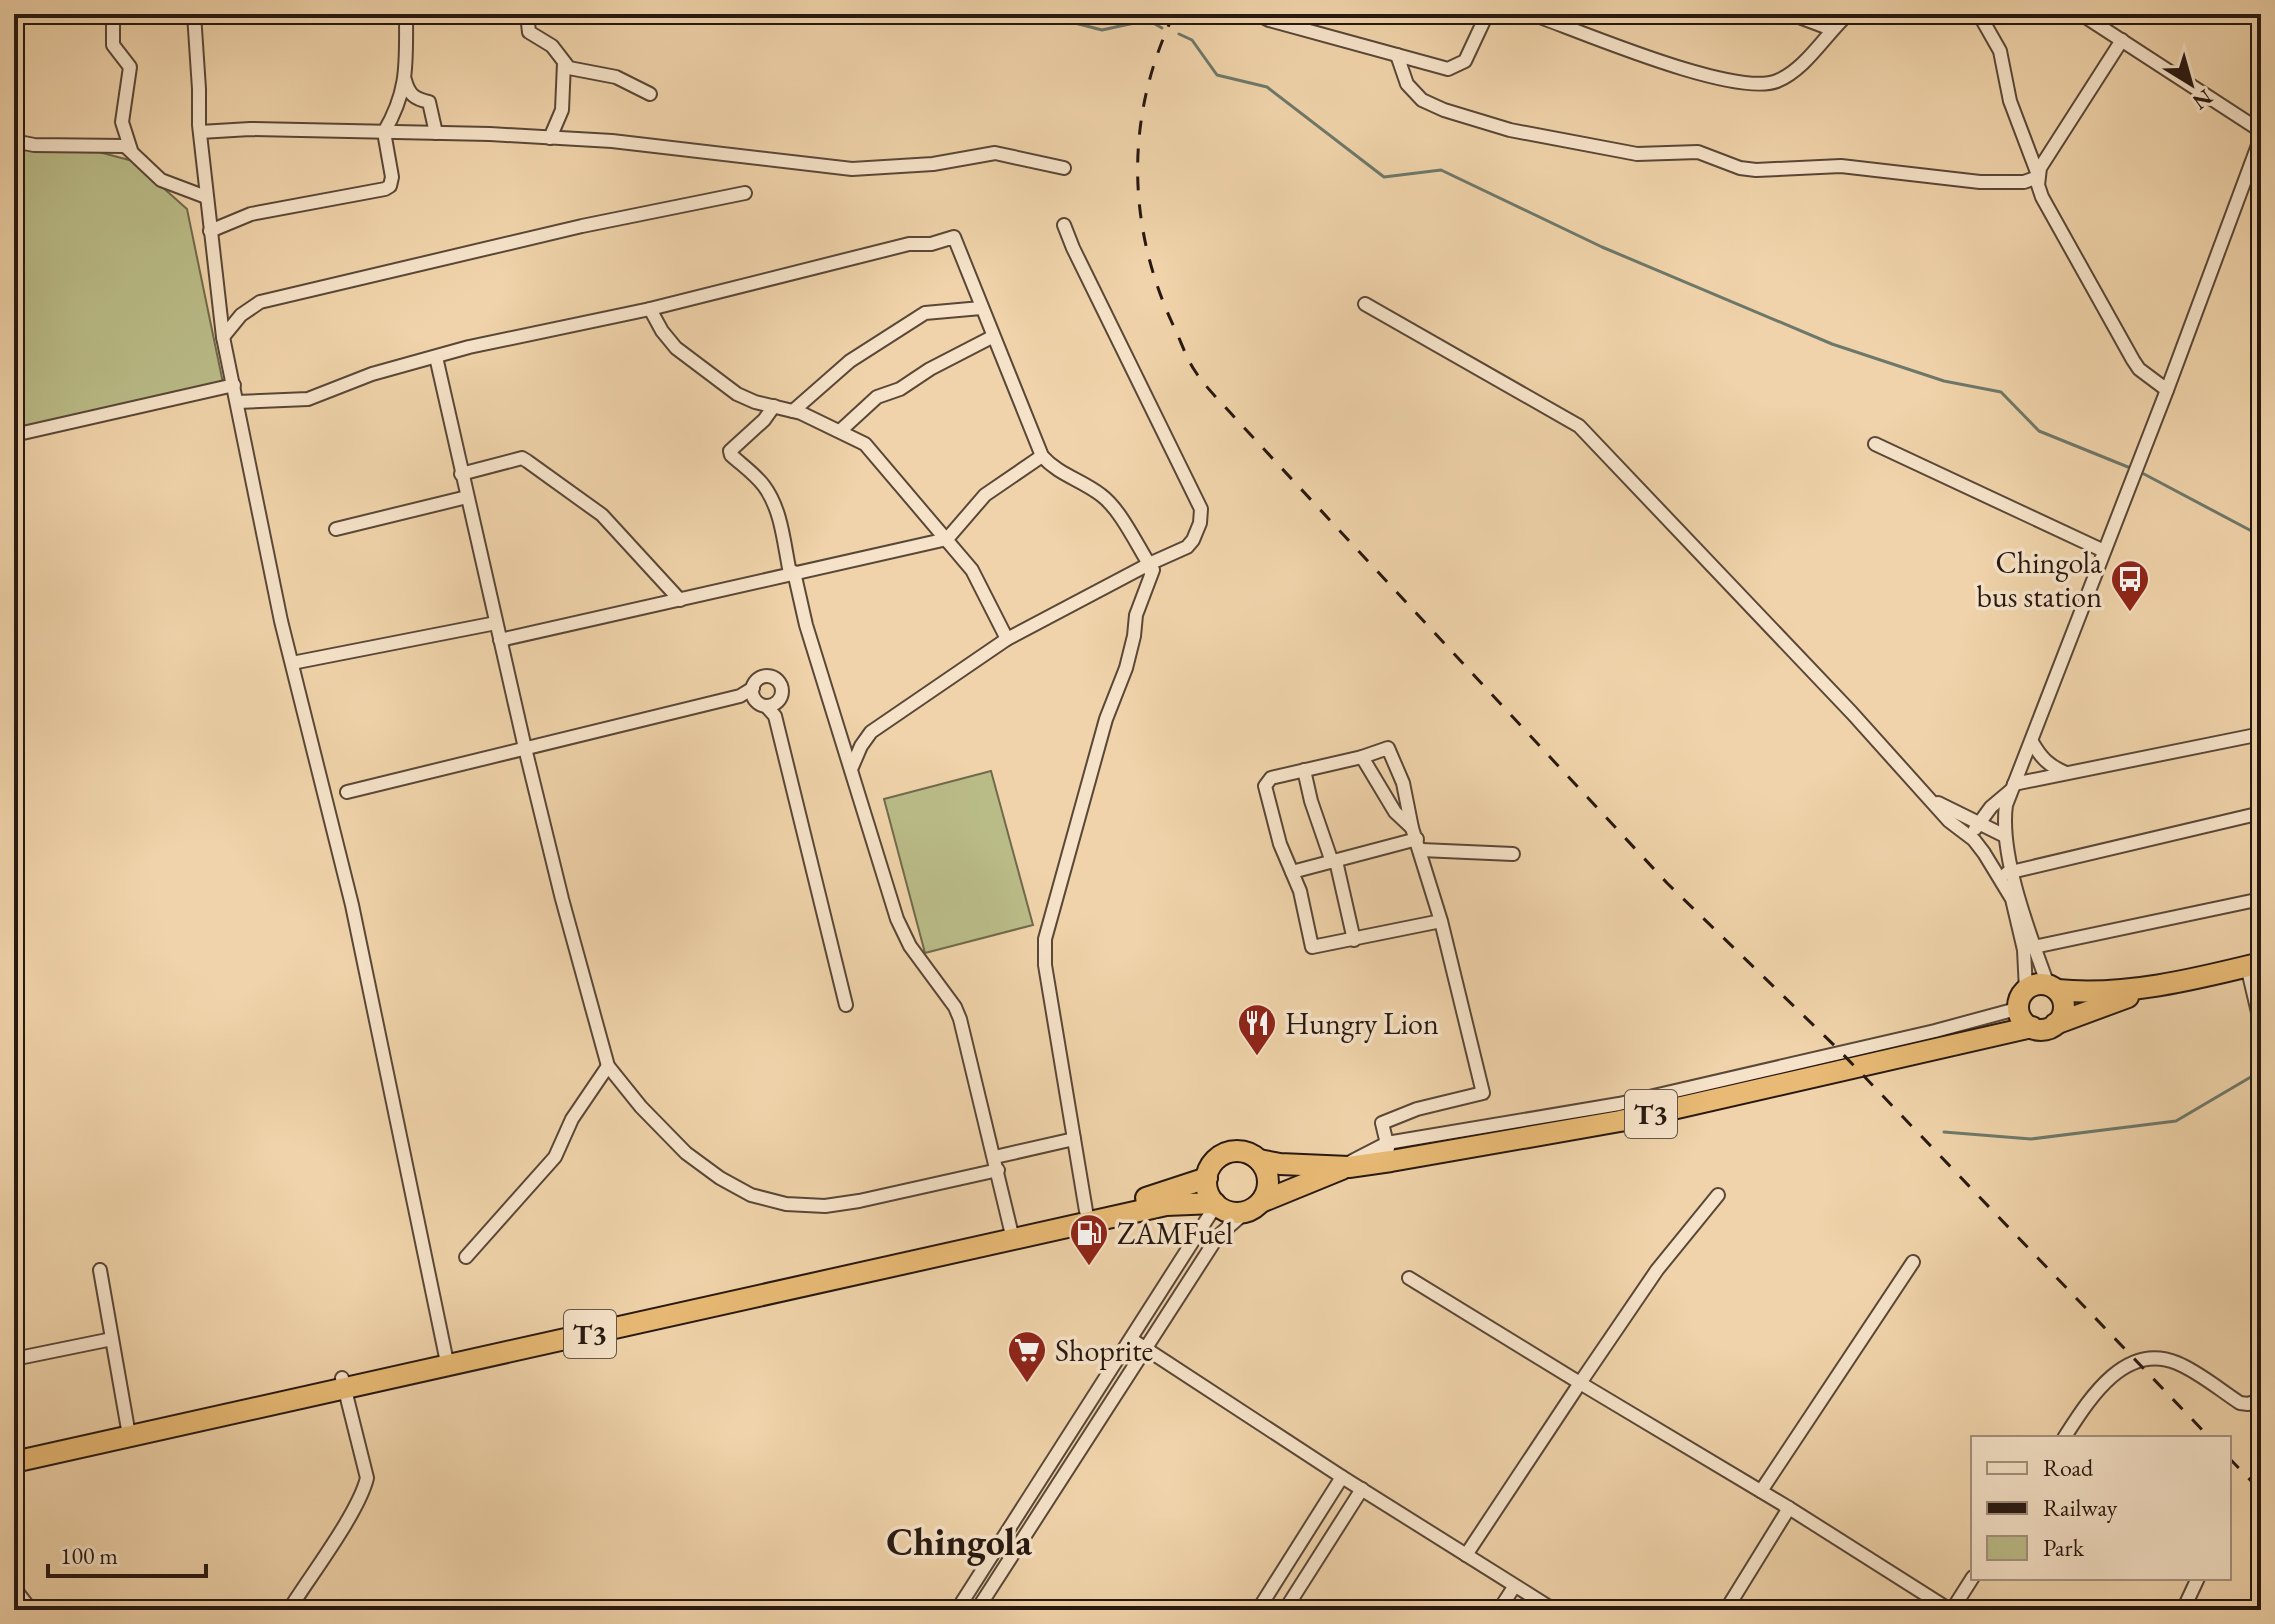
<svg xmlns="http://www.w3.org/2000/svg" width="2275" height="1624" font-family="'EB Garamond',serif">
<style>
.green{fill:#babc88;stroke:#706a4c;stroke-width:2}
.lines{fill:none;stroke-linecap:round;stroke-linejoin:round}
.stream{stroke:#6d786a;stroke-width:3}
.minor-casing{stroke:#594737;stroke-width:16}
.trunk-casing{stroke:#271811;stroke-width:24}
.minor{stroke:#f5e2c8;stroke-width:12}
.trunk{stroke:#e8ba75;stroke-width:20}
.rail{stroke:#271811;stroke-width:3;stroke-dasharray:14 14;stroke-linecap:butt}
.labels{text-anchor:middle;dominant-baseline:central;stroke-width:7;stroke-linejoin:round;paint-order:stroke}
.shield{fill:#f5e2c8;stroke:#655548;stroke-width:2}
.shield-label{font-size:28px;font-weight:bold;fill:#271811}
.poi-label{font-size:30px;fill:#271811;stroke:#f5e2c8;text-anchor:start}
.district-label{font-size:38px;font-weight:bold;fill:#271811;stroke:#f5e2c8}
</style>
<rect width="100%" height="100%" fill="#f0d3aa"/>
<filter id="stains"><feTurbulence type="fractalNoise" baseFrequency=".0025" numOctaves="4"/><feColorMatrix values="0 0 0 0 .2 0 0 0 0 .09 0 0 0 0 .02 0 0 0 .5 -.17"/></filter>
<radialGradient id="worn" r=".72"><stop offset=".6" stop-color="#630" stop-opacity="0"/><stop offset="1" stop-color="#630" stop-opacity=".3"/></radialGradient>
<g class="green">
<polygon points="14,146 91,150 133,161 187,209 223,383 14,429"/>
<polygon points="991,771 1033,925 925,953 884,799"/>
</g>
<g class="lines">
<g class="stream">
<polyline points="1040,14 1102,30 1148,20 1162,28"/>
<polyline points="1179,34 1192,40 1217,75 1267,87 1384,177 1441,170 1602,247 1832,344 1944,381 2001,392 2039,431 2128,467"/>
<polyline points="2144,474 2261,536"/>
<polyline points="1944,1132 2031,1139 2176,1121 2261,1071"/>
</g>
<defs>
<g id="minor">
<polyline points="113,14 113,45 130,67 122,122 131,150"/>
<polyline points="194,14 199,89 199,125 223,337 281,621 352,905 448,1367"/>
<polyline points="440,14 454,14"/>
<polyline points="527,14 529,32 552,46 569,68 616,77 650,94"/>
<polyline points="1257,14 1269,20 1448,69 1465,61 1487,14"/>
<path d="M1532,14C1580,31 1735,98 1777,81C1806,69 1825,35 1848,14"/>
<polyline points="1791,14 1831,29"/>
<polyline points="1979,14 2000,51 2010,101 2038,175"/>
<polyline points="2081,14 2261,131"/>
<polyline points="2122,40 2040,168 2038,185 2042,197 2133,360 2139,369 2167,390"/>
<polyline points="1397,55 1407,84 1422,100 1444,110 1510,130 1637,154 1698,152 1740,168 1756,170 1841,166 1980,182 2024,182 2038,177"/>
<path d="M405,80C409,95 415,99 429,102L436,133"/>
<polyline points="200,132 250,129 490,134 612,141 852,169 933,164 995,153 1064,168"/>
<polyline points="550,138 562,110 564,63"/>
<polyline points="14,141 34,145 125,146 161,180 206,197"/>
<path d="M210,231L251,214L385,189L390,186L392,177L384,132C409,90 406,62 406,14"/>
<polyline points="1365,304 1579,426 1852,713 1949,821 1974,840 1984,853 2012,899 2024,950 2026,990"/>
<polyline points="650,309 662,331 676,348 737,394 755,402 801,413 865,444 972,570 1007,639"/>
<polyline points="223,337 241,315 260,302 582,226 745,193"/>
<polyline points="436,357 525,748 562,899 608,1066 641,1107 686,1153 720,1178 751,1195 786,1204 825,1206 859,1201 998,1170"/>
<path d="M237,402L308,399L372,374L469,347L650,309L909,244H931L954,237L1042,456C1059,475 1082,480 1101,495C1120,509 1136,543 1149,564L1151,574"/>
<path d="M774,406L764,420L730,451L731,455C742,465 755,474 764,486C782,510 784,545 790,573"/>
<polyline points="793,411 850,361 925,313 981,308"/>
<polyline points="840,431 877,397 900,389 930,369 992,337"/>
<polyline points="14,435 234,385"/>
<polyline points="1875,444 2104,551"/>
<polyline points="461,474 522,458 527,461 602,515 680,600"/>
<polyline points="336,529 467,497"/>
<polyline points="794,572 806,625 897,919 910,946 955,1007 960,1019 1013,1239"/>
<polyline points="500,640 947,539 985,495 1042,456"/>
<polyline points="292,663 496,623"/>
<circle cx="767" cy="691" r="15"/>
<polyline points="766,706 775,716 846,1005"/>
<path d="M2032,742C2041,758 2049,766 2066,773"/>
<polyline points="1362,757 1395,812 1412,828"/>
<polyline points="852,767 861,746 871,732 1007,639 1149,564 1187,547 1193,540 1200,523 1201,509 1073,248 1064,225"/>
<polyline points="1304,770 1311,801 1332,862"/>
<polyline points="2014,784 2261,734"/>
<polyline points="347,792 740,696 753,688"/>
<polyline points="1938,803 2005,836"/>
<polyline points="1975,829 1991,807 2010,791"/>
<polyline points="1421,850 1513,854"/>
<polyline points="1336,861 1354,940"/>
<polyline points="1292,872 1417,839"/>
<polyline points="2007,873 2261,813"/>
<polyline points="2029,948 2261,899"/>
<polyline points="2247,966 2261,1025"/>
<path d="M2048,985C2030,935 1999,856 2006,805L2167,390L2261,137"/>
<polyline points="1074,1139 1086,1211"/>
<polyline points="995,1157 1074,1139 1045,965 1045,939 1106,719 1126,668 1134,636 1136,615 1153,570"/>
<polyline points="1352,1161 1387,1143 1619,1104 1935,1031 2009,1011"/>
<polyline points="1374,1161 1388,1148 1382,1123 1417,1109 1483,1093 1441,921 1412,828 1403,783 1388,748 1362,757 1271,778 1265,786 1280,844 1300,891 1312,947 1441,921"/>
<polyline points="466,1257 555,1157 572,1119 608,1066"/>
<polyline points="100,1270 129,1435"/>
<polyline points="1409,1278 1580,1383 1657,1270 1718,1195"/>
<polyline points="1131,1339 1342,1477 1554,1610"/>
<polyline points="14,1359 112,1339"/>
<path d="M2064,1438C2088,1401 2124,1341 2177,1363C2199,1372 2220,1390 2240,1403L2248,1404L2261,1400"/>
<polyline points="1761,1491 1913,1262"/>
<polyline points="1466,1555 1580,1383 1789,1508 1950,1610"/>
<polyline points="14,1588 31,1610"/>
<path d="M289,1610C310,1576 358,1514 367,1478L342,1378"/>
<polyline points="957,1610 1216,1205"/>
<polyline points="977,1610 1218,1236 1247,1211"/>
<polyline points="1258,1610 1342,1477"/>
<polyline points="1285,1610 1362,1489"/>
<polyline points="1499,1610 1514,1587"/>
<polyline points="1726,1610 1789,1508"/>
<polyline points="1952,1610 1973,1577"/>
<polyline points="2183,1610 2198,1578"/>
</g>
<g id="trunk">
<circle cx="2041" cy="1007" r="23"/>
<path d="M2057,990C2124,997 2196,979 2261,963"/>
<polyline points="2055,1024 2128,997"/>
<circle cx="1237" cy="1182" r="31"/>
<polyline points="1259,1160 1280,1164 1349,1167 1391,1161 1620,1121 2032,1027"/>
<polyline points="1146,1198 1207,1178"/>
<polyline points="1261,1202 1342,1169"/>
<polyline points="14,1462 1166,1205 1215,1203"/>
</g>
</defs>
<use href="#minor" class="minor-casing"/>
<use href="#trunk" class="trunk-casing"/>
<use href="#minor" class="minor"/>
<use href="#trunk" class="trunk"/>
<g class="rail">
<path d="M1174,14C1125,116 1126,225 1174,327C1181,341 1186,358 1195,371C1206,388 1222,403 1235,418L1667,883L1837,1048L2210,1438"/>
<polyline points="2229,1458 2261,1491"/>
</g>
</g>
<defs>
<symbol id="bus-pin" viewBox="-11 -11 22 30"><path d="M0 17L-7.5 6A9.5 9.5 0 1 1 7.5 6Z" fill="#8f2418" stroke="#f5e2c8"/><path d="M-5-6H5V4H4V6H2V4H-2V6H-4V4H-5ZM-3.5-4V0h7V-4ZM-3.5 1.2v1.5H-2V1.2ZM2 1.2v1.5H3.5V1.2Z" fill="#fff"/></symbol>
<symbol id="restaurant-pin" viewBox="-11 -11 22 30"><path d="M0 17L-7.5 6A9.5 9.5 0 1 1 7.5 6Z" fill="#8f2418" stroke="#f5e2c8"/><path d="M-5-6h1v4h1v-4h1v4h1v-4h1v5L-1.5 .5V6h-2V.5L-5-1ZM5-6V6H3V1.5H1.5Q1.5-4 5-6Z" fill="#fff"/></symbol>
<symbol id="fuel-pin" viewBox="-11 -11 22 30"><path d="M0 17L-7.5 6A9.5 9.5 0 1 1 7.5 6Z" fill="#8f2418" stroke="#f5e2c8"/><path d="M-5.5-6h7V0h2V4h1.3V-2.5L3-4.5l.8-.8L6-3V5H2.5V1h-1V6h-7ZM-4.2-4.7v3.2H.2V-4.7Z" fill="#fff"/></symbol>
<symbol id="supermarket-pin" viewBox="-11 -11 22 30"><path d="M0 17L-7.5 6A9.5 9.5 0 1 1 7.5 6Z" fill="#8f2418" stroke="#f5e2c8"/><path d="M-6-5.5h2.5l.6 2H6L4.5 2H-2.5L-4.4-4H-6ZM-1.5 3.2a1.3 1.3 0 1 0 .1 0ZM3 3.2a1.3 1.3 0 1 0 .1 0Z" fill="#fff"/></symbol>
</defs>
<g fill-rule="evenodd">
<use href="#bus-pin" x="2108" y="557" width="44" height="60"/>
<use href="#restaurant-pin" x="1235" y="1001" width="44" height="60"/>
<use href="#fuel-pin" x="1067" y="1211" width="44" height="60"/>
<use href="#supermarket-pin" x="1005" y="1328" width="44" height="60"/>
</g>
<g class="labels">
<g class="shield">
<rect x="1625" y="1090" width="52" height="48" rx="6"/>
<rect x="564" y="1310" width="52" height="48" rx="6"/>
</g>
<g class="shield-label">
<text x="1651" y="1114">T3</text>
<text x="590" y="1334">T3</text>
</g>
<g class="poi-label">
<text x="2102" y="562" text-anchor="end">Chingola<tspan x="2102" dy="34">bus station</tspan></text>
<text x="1285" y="1023">Hungry Lion</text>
<text x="1117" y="1233">ZAMFuel</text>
<text x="1055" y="1350">Shoprite</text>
</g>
<g class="district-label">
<text x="959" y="1541">Chingola</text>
</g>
</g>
<rect width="2275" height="1624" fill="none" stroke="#f0d3aa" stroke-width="48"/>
<rect x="16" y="16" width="2243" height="1592" fill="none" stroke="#271811" stroke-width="4"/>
<rect x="24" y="24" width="2227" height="1576" fill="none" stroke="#271811" stroke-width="2"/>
<rect x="1971" y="1436" width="260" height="144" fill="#f5e2c8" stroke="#a3917f" stroke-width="2"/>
<rect x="1987" y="1462" width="40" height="12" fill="#f5e2c8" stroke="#a3917f" stroke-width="2"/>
<text x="2043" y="1476" font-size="24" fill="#271811">Road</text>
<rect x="1987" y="1502" width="40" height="12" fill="#271811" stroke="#a3917f" stroke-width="2"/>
<text x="2043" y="1516" font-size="24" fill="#271811">Railway</text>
<rect x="1987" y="1536" width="40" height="24" fill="#babc88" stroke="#a3917f" stroke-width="2"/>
<text x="2043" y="1556" font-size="24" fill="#271811">Park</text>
<g transform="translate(2191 84) rotate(143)" stroke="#f5e2c8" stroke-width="6" paint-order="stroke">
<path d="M0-6L14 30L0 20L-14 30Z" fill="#271811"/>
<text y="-12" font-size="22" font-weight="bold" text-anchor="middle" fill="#271811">N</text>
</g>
<path d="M48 1564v12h158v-12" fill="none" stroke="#271811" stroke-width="4"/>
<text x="60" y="1564" font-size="24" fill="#271811" stroke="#f5e2c8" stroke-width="6" paint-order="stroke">100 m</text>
<rect width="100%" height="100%" filter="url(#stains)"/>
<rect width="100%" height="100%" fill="url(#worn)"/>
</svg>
